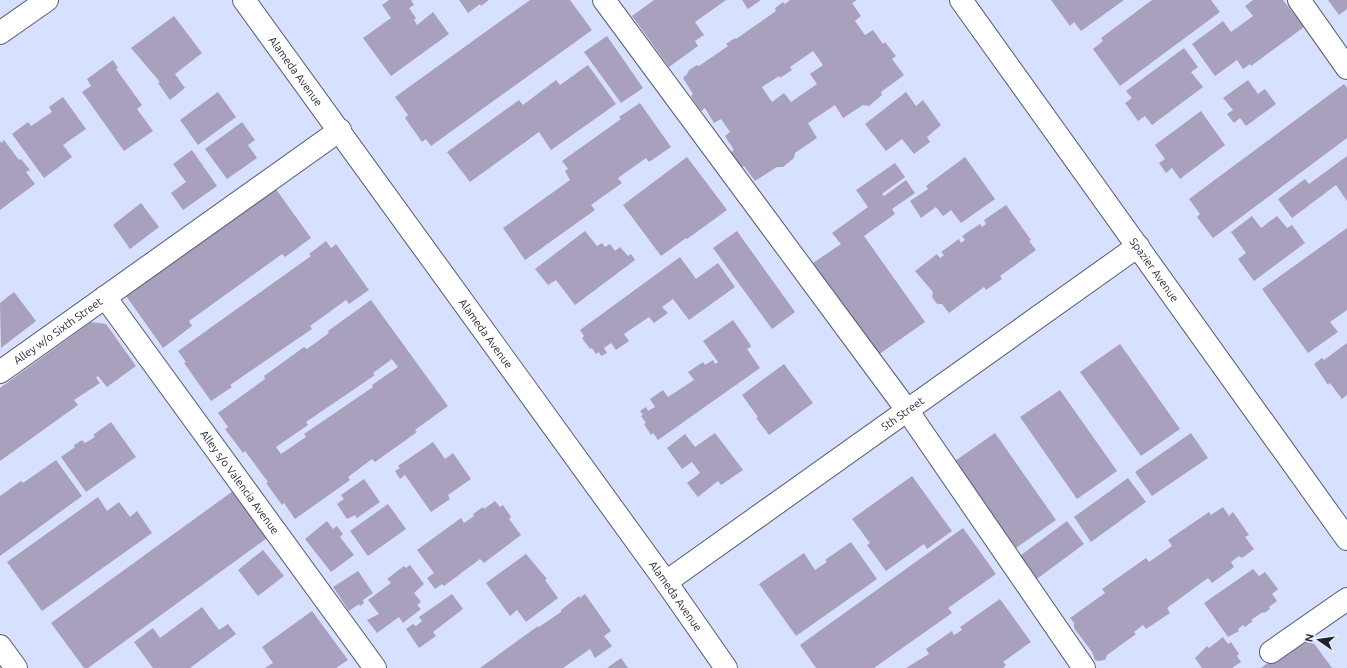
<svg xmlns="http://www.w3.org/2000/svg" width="1347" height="668" font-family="Ubuntu,sans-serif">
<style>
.building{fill:#a9a0bd;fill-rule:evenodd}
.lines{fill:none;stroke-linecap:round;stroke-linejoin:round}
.minor-casing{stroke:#545a74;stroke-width:24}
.minor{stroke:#fff;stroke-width:22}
.labels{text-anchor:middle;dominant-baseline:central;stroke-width:3;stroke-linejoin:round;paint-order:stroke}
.street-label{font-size:11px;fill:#1f222d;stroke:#ebeefb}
</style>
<rect width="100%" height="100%" fill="#d8e0ff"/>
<g class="building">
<polygon points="389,0 411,0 414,5 409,8 416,18 414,20 417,25 433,12 449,34 391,76 363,38 391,18 382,5"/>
<polygon points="459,0 489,0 481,6 480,4 468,13"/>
<polygon points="530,0 570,0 592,30 431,146 426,139 422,142 405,118 408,115 395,97"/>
<polygon points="654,0 726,0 695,22 704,35 695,41 698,46 669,67 632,16"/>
<polygon points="742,0 761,0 748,9"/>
<path d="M790,0H857L852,3L861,16L855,21L865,35L873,30L883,44L885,42L896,56L892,59L904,75L881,92L882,95L869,106L863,105L843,118L835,105L808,123L817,138L795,153L794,158L783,167H777L755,181L744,166L741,168L731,152L734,150L725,136L730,132L721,119L714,123L705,108L701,111L691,96L693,94L683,78L687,74L689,70L697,65L699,66L728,46L726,44L735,38L736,39L776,11L775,8L783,2L785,4ZM813,51L823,65L810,74L817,84L791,102L784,93L772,102L762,87L779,76L780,78L792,70L790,67Z"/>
<polygon points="1051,0 1124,0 1081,31 1074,22 1070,26"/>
<polygon points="1152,0 1211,0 1220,12 1120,86 1093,49 1103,41 1101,38"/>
<polygon points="1253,0 1283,0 1304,27 1251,66 1250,64 1243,69 1237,60 1215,76 1192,44 1223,21 1231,32 1253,16 1245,6"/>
<polygon points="1328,0 1347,0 1347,9 1339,15"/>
<polygon points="174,16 202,53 175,74 185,88 170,100 158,83 160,82 131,48"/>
<polygon points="607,36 643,88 621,103 584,52"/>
<polygon points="1184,48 1198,67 1191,72 1203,87 1152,125 1145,116 1138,121 1125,103 1132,98 1126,91"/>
<polygon points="113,60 118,68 116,69 142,105 137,109 153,131 124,151 82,92 91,86 87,79"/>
<polygon points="588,65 616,104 551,150 539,132 470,182 447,152 519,100 523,105 556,80 560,85"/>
<polygon points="1248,80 1258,94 1265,89 1276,104 1246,126 1240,118 1234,123 1227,114 1233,110 1223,98"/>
<polygon points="1344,84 1347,88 1347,138 1213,238 1197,217 1200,214 1189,199"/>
<polygon points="218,92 236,117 198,145 180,120"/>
<polygon points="906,92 916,106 923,100 941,125 927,137 930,142 914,154 902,139 886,151 865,124"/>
<polygon points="63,97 86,129 63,145 72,157 44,178 12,134 28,122 31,126 52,112 49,107"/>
<polygon points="640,103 671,147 649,162 646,158 618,178 622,183 591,205 595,210 525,260 503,228 570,180 565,171 568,169 562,161 621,119 619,117"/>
<polygon points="1201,111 1225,145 1180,179 1172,168 1166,173 1159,163 1165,159 1155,145"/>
<polygon points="242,122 255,140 248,145 257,158 227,179 205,149"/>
<polygon points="4,140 19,160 21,159 30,170 26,172 35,184 0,210 0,141 1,143"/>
<polygon points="192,150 217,186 183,210 171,193 186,182 173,164"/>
<polygon points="1347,156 1347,201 1336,185 1292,218 1278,199 1305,179 1309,184"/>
<polygon points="687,157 727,210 687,239 686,238 661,256 623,205"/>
<polygon points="965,157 995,199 961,223 951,210 943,216 936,207 921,218 910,201 928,189 926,186"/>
<polygon points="895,163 905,177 882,194 884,196 906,180 915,193 892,209 895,214 864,236 925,322 878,355 813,263 841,244 832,233 868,207 856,190"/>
<polygon points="273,185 311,238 285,257 282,254 189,321 192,326 163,348 124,293"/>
<polygon points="141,203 159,227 130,249 113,225"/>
<polygon points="1006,205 1031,240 1029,241 1036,250 1000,276 1002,279 986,290 984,287 949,313 942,304 937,304 932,297 933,292 915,271 937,254 940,258 944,255 941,252 959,239 961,243 965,240 962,236 980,224 982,227 986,224 984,220"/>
<polygon points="1252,216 1261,228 1277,216 1287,228 1292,225 1305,243 1254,281 1238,259 1246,253 1231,232"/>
<polygon points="1347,228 1347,310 1330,322 1338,332 1308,353 1262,289"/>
<polygon points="585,231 597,246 602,243 605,247 610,244 615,251 620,247 628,256 631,254 635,260 575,305 556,280 548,285 535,269"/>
<polygon points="737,231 795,312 772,329 713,248"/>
<polygon points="326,241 331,248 336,244 369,290 349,304 346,300 310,326 312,329 230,385 232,387 211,401 184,363 186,362 178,351 311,256 309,254"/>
<polygon points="680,257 696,279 718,263 735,287 689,320 673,299 662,307 668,313 654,323 649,317 624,334 629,341 616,350 611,343 604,348 607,353 601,356 599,352 596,354 592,348 590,349 582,338 584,336 580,330"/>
<polygon points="14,292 36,321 1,348 0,303"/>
<path d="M371,300L448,406L415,430L417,432L375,462L372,459L348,477L350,480L295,519L284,503L282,505L266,483L268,482L245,451L243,453L225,429L228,427L218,413L265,379L264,376L304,347L307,349L329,333L328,331ZM392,359L398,367L372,385L373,387L304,434L306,437L281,454L276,447L308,425L306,422L375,375L373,373Z"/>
<polygon points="733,320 750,344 751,347 747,349 760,368 658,440 653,433 651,435 644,424 646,423 641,416 643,415 640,411 646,407 648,411 655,407 650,399 663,390 668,397 694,380 688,372 703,362 705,365 713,360 715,364 718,362 703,341"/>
<polygon points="91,322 106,324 136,366 107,387 98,376 96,378 100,383 74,400 78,405 0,461 0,388"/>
<polygon points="1347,343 1347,395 1342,399 1330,383 1328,385 1314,364 1322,358 1324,360"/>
<polygon points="1120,344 1180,429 1141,456 1080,372"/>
<polygon points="784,364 813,403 769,435 756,418 758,417 742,395"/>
<polygon points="1060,390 1117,471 1077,499 1020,417"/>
<polygon points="111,422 136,457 86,492 61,457 75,447 74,445 82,440 85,443 95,437 93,435"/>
<polygon points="715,433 743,470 721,485 718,481 698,497 687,483 700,473 692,462 682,469 667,448 685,434 695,447"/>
<polygon points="995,433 1056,520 1016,548 955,461"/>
<polygon points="1191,433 1208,458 1152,496 1135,472"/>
<polygon points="433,442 445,459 453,453 471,479 448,495 450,499 431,512 405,475 400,479 395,471 400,468 398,466"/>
<polygon points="56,460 82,496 0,556 0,496 21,481 23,483"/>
<polygon points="912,476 952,531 927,549 924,544 886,571 867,545 870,543 852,519"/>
<polygon points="1128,478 1146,502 1091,542 1074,517"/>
<polygon points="364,479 380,502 357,518 355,515 347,519 337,504 344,499 341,495"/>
<polygon points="233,491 267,538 88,668 84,668 51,623"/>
<polygon points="98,497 107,511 119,502 130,517 137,511 152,533 42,611 7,562"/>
<polygon points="495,501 500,507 503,505 511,517 509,519 521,535 484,563 480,559 444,586 442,584 435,589 427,578 434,573 417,550 461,518 464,523 474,516 473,514 483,507 484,509"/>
<polygon points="388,504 406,529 368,556 350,531"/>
<polygon points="1223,507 1229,516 1233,512 1249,535 1245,537 1254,549 1242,558 1239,556 1231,562 1234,567 1212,583 1208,578 1167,608 1170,613 1146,629 1143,625 1134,632 1136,634 1107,655 1105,660 1098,661 1095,660 1092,652 1074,628 1074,623 1070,618 1105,593 1102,589 1146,558 1149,562 1172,546 1168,540 1209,512 1211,515"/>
<polygon points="327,521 333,529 337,526 343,534 340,537 354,555 331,572 305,539"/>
<polygon points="1067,521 1084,544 1030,584 1013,561"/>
<polygon points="963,528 996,574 948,608 952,613 874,668 816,668 800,645"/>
<polygon points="851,542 877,579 796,636 759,584 804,553 815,570 827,562 825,560"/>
<polygon points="263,550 284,576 258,596 238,570"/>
<polygon points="526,554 547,579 545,580 558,598 526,622 517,610 510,616 486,583"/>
<polygon points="410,565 424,584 414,593 421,602 417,605 421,609 403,623 399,617 377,633 367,620 379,614 368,600 391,583 387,579 404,566 406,568"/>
<polygon points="1253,569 1259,576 1265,572 1278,589 1272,594 1277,601 1269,607 1270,609 1264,613 1263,612 1251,620 1253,621 1245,627 1243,625 1238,629 1239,631 1228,637 1204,603"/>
<polygon points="358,571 373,593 363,600 364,603 360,606 359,604 349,611 333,587"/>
<polygon points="452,594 463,609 433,632 436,636 419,648 406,629 413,624 416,626 422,621 419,617"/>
<polygon points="585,594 611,631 604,636 612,646 595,658 590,649 563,668 480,668 538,626 539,627 561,612 561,610 579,596 580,598"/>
<polygon points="1000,599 1031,642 1003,662 1006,665 1003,668 906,668 929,654 926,649 952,631 954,635 962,630 960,627"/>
<polygon points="202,607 219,630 228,624 236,634 190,668 153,668 134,642 153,628 160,638"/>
<polygon points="312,611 348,660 336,668 265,668 273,663 262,647"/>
<polygon points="1307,634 1332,668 1261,668"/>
<polygon points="1223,637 1228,644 1231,642 1239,654 1237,656 1241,662 1232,668 1202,668 1195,658 1207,646 1209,648"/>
<polygon points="621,658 628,668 607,668"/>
</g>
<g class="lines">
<defs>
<g id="minor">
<path id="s1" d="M244,0L666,582L726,668"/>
<polyline points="604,0 907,410 1084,668"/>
<path id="s2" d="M961,0L1347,539"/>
<polyline points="1299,0 1347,68"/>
<polyline points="0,33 47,0"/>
<path id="s3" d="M105,297L375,668"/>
<path id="s4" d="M0,372L340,130"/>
<path id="s5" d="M666,582L1138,246"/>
<polyline points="0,646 16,668"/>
<polyline points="1271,652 1347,599"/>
</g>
</defs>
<use href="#minor" class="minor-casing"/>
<use href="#minor" class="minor"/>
</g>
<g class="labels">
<g class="street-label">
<text stroke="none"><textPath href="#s1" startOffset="88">Alameda Avenue</textPath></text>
<text stroke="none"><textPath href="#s2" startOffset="332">Spazier Avenue</textPath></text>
<text stroke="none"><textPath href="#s4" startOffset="71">Alley w/o Sixth Street</textPath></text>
<text stroke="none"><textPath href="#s1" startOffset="412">Alameda Avenue</textPath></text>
<text stroke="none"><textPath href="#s5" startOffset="290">5th Street</textPath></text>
<text stroke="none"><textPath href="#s3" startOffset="229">Alley s/o Valencia Avenue</textPath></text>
<text stroke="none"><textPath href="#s1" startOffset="736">Alameda Avenue</textPath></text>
</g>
</g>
<g transform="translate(1319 640) rotate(283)" stroke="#ebeefb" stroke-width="3" paint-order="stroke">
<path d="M0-3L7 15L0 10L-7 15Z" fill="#1f222d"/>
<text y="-6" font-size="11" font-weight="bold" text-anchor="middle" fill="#1f222d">N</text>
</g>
</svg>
